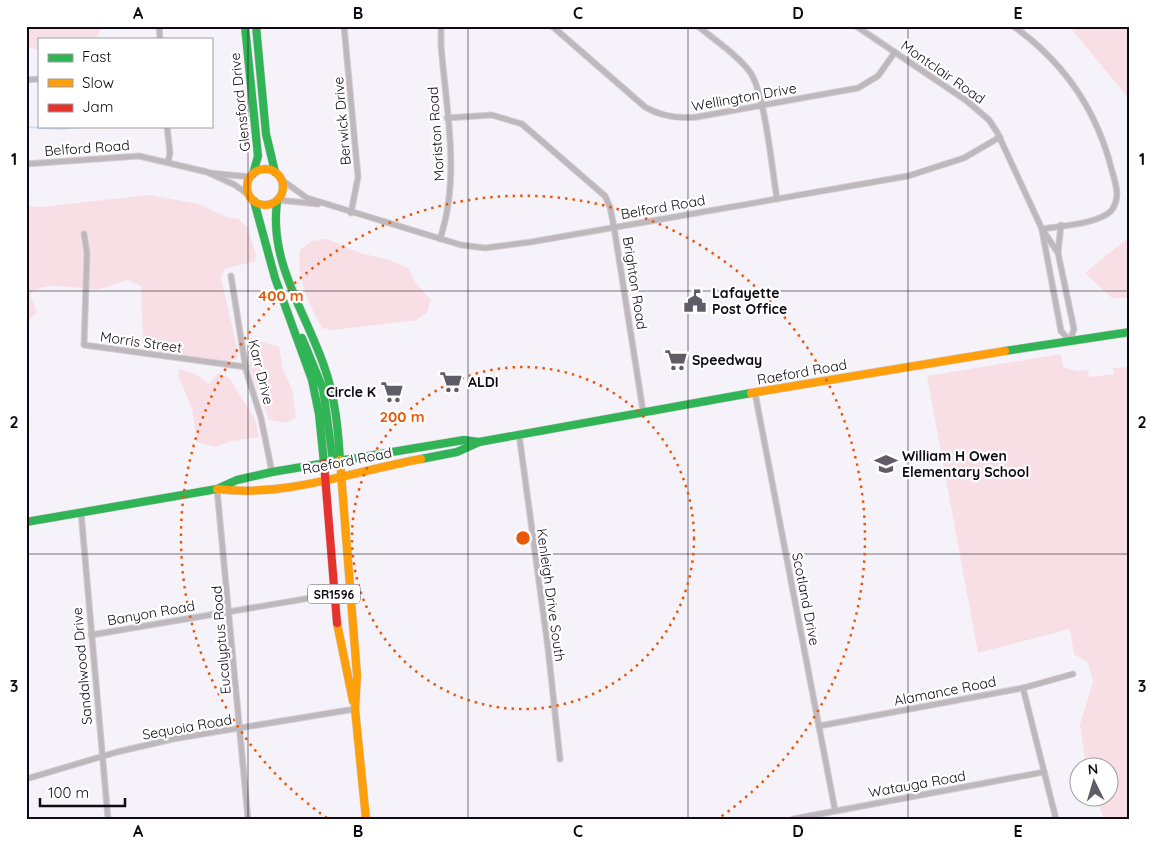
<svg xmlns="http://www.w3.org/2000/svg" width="1156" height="845" font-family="Quicksand,sans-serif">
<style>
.green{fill:#f8dfe5}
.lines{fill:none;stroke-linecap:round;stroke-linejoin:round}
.stream{stroke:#c6e3fa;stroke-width:2}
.street-casing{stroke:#d1ced5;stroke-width:7}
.fast-casing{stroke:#d1ced5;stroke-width:9}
.slow-casing{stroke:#d1ced5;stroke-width:9}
.jam-casing{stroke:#d1ced5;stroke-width:9}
.street{stroke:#beb7bc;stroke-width:5}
.fast{stroke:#30b455;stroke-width:8}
.slow{stroke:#ff9f0a;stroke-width:8}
.jam{stroke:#e5322d;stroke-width:8}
.grid{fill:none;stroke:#0f0a16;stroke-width:1;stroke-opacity:0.55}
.ring{fill:none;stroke:#e8590c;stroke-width:2.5;stroke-dasharray:2.5 5}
.labels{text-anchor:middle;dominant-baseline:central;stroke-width:4.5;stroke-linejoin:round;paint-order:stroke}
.shield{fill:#fff;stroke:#57545c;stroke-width:1}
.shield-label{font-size:12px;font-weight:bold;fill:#0f0a16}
.street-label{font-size:14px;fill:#0f0a16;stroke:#fff}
.poi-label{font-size:14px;font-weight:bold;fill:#0f0a16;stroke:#fff;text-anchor:start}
.centre{fill:#e8590c;stroke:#fff;stroke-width:2.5}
.ring-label{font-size:15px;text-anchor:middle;font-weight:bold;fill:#e8590c;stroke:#fff;stroke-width:4.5;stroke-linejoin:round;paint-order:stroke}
.neatline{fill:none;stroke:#0f0a16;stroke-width:2}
.grid-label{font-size:16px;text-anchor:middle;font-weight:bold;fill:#0f0a16}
</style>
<rect width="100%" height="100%" fill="#f6f2fa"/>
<g class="green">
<polygon points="26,26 102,26 96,39 39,39 39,50 26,46"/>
<polygon points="1069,26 1130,26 1130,100"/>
<path d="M149,195L199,204L226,217L239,219L248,228L256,255L255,261L225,269L221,278L238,352L237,359L222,362L148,351L143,347L141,286L128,280C118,282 107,288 98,289C79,291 44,278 30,295L37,312L30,319L26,328V206L41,207Z"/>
<polygon points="1130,236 1130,301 1125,298 1112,298 1085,273"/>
<path d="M327,239L360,253L390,260L408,268L415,282L431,300L427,312L417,320L334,330L322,328C309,305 296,277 300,250L312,241Z"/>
<polygon points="262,342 279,347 283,369 292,390 296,417 286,423 269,420 250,369 250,347"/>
<polygon points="1061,354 1063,367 1077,371 1088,370 1089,377 1114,374 1113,368 1130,367 1130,819 1104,819 1096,798 1108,798 1108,768 1086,767 1080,725 1093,682 1088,663 1074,654 1070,629 978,653 927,376"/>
<polygon points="180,369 195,374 209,384 218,373 229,378 255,419 259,437 232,441 215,447 197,442 192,408 178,376"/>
</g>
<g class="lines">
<polyline class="stream" points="26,127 61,129 87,126"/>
<defs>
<g id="street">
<polyline points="159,26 160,39"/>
<polyline points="344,26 358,177 351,213"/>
<path d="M552,26L645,107C662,117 678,119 697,117L858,88L878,76L895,52"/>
<path d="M698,26C714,40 737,54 750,72C765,93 772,170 777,199"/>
<polyline points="856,26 967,101 989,120 997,132 1042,229 1058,253 1074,329 1070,341"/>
<path d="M1013,26C1064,62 1097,110 1112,171C1116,184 1121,199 1111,211C1098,224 1060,226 1042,229"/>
<polyline points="26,80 39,79"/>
<polyline points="447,118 492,115 522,124 605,196 610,207 614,227 643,411"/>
<polyline points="167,126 170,153 168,162"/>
<polyline points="26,164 139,156 207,172 235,185 250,196"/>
<polyline points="210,173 251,177"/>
<polyline points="282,180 307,198 461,245 485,248 531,242 908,176 964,158 1000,137"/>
<polyline points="278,200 318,204"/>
<polyline points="1042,230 1061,331 1070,341"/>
<polyline points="84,234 87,253 84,345 246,367"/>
<path d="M440,239C461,176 446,109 441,45V26"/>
<polyline points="1058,252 1061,225"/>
<polyline points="231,276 246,370 261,418 272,472"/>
<polyline points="755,393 835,810"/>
<polyline points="519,434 548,648 560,759"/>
<polyline points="217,489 248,819"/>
<polyline points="81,512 108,819"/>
<polyline points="91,635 334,594"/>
<polyline points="1023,688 1056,819"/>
<polyline points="819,726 1023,688 1073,674"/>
<polyline points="26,779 117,752 173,739 355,709"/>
<polyline points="793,819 1044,772"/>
</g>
<g id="fast">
<polyline points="245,26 258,156 253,174"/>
<polyline points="256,26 266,134 275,172"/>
<polyline points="254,201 275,278 312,380 319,414 324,463"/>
<path d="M277,202C269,262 305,311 324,366C335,396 338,428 340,460"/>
<polyline points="302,338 323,389 333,461 336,466"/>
<polyline points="1005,351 1130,332"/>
<polyline points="421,459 457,452 479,442 751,393"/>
<polyline points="26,522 217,489 237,480 272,472 464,440 479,442"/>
</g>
<g id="slow">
<circle cx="265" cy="187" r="18"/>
<polyline points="751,393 1005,351"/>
<polyline points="340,460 357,675 355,709 366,819"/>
<path d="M217,489C285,498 354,471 421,459"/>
<polyline points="337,623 353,701"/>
</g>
<polyline id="jam" points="324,463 337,623"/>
</defs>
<use href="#street" class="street-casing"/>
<use href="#fast" class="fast-casing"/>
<use href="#slow" class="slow-casing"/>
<use href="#jam" class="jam-casing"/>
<use href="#street" class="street"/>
<use href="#fast" class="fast"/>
<use href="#slow" class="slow"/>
<use href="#jam" class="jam"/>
</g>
<path class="grid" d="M248,26V819M468,26V819M688,26V819M908,26V819M26,291H1130M26,554H1130"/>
<g class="ring">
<circle cx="523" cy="538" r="171"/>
<path d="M327 818A342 342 0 1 1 719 818"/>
</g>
<defs>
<symbol id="civic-bare" viewBox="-9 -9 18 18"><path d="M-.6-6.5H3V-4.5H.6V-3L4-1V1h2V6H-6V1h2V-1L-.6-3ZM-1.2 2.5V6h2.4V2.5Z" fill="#605b66" stroke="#fff" stroke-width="2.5" paint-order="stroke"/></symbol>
<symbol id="supermarket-bare" viewBox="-9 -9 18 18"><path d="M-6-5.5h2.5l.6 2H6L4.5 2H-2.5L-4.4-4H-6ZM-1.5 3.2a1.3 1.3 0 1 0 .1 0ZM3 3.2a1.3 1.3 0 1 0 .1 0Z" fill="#605b66" stroke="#fff" stroke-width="2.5" paint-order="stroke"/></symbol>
<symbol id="school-bare" viewBox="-9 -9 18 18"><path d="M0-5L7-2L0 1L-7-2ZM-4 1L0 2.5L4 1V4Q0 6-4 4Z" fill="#605b66" stroke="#fff" stroke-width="2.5" paint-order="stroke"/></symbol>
</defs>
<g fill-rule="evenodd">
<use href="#civic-bare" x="679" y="285" width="32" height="32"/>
<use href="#supermarket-bare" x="660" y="344" width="32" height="32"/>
<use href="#supermarket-bare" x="435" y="366" width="32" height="32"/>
<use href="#supermarket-bare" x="376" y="376" width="32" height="32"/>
<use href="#school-bare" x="870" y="448" width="32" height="32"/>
</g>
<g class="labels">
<rect class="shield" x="308" y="584.5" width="52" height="19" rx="4"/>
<g class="shield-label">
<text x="334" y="594">SR1596</text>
</g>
<g class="street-label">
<text transform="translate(943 72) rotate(35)">Montclair Road</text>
<text transform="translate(744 97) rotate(-10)">Wellington Drive</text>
<text transform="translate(240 102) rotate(-96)">Glensford Drive</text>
<text transform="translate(342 121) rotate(-95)">Berwick Drive</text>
<text transform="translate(436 134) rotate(-94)">Moriston Road</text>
<text transform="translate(87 148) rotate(-4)">Belford Road</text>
<text transform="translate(663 207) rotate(-10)">Belford Road</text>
<text transform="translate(635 283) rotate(81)">Brighton Road</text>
<text transform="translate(141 342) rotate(8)">Morris Street</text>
<text transform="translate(261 372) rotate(76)">Karr Drive</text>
<text transform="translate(802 372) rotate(-10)">Raeford Road</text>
<text transform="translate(347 461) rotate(-11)">Raeford Road</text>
<text transform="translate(551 595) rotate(82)">Kenleigh Drive South</text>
<text transform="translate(806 599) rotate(79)">Scotland Drive</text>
<text transform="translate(151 613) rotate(-10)">Banyon Road</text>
<text transform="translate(221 640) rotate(-95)">Eucalyptus Road</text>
<text transform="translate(82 666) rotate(-95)">Sandalwood Drive</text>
<text transform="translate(945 691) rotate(-11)">Alamance Road</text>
<text transform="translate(187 727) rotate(-10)">Sequoia Road</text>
<text transform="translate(917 784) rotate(-10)">Watauga Road</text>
</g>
<g class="poi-label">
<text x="712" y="293">Lafayette<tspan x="712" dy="16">Post Office</tspan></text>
<text x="692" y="360">Speedway</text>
<text x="468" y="382">ALDI</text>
<text x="376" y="392" text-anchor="end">Circle K</text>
<text x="902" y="456">William H Owen<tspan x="902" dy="16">Elementary School</tspan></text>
</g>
</g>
<circle cx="523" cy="538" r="8" class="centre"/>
<g class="ring-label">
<text x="281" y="301">400 m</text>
<text x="402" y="422">200 m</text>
</g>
<rect width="1156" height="845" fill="none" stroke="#ffffff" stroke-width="55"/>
<rect x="38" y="38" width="175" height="90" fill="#ffffff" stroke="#9f9da2"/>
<rect x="48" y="54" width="25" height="8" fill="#30b455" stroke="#9f9da2"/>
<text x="82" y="62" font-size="15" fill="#0f0a16">Fast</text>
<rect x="48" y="79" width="25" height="8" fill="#ff9f0a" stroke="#9f9da2"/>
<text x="82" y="88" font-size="15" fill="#0f0a16">Slow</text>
<rect x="48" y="104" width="25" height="8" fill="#e5322d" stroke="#9f9da2"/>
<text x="82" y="112" font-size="15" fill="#0f0a16">Jam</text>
<g transform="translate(1094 782) rotate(355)"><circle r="24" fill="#ffffff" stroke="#9f9da2"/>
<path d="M0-4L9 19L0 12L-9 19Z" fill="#605b66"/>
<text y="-8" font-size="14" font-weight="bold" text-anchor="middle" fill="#0f0a16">N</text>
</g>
<path d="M40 798v8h85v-8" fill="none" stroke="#0f0a16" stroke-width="2.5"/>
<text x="48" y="798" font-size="15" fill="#0f0a16" stroke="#ffffff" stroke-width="4" paint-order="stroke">100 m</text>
<rect x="28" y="28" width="1100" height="790" class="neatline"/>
<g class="grid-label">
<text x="138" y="19">A</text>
<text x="358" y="19">B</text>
<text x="578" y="19">C</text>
<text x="798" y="19">D</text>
<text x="1018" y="19">E</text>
<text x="14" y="165">1</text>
<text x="1142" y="165">1</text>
<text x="14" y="428">2</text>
<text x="1142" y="428">2</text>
<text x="14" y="692">3</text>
<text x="1142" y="692">3</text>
<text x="138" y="837">A</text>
<text x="358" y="837">B</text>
<text x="578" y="837">C</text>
<text x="798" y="837">D</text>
<text x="1018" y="837">E</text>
</g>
</svg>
